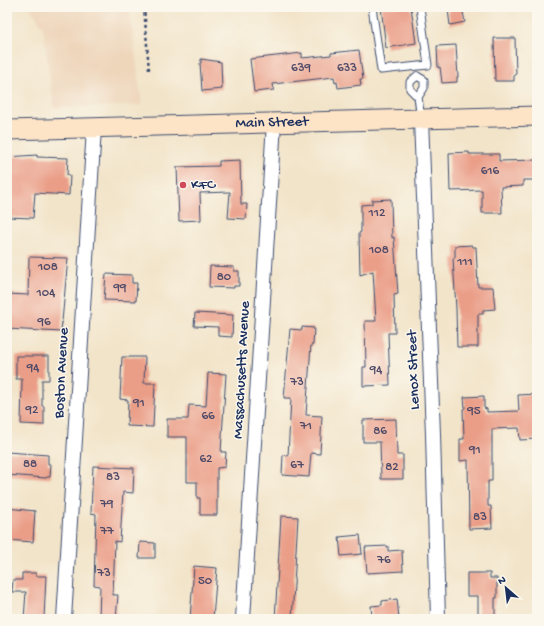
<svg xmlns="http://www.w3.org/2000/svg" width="544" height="626" font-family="'Gochi Hand',sans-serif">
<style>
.built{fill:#eed6bb}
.building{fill:#ea9d87}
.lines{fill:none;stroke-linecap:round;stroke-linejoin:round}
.service-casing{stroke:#3b4a6e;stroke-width:9}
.minor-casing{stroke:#3b4a6e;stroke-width:16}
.secondary-casing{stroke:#3b4a6e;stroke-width:21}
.path{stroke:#3b4a6e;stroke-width:2.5;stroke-dasharray:3 3;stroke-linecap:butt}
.service{stroke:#fff;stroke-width:7}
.minor{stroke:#fff;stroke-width:14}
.secondary{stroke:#fee4c6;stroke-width:19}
.poi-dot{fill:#d1495b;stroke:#fbf7ec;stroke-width:1.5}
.labels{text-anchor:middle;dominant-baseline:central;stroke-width:3;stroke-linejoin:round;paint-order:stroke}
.number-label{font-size:13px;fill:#4f4a68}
.street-label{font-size:15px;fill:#1b2f5e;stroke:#fbf7ec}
.poi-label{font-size:15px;fill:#1b2f5e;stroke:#fbf7ec;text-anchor:start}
</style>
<rect width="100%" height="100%" fill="#fbf7ec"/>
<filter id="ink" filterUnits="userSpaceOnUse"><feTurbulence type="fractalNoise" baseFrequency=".025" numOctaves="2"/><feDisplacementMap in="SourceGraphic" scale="8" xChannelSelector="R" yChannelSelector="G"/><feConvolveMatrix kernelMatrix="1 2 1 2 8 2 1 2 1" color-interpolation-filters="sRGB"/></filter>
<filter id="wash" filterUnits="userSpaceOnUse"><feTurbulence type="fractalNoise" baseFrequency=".012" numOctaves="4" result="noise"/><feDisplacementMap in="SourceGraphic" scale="16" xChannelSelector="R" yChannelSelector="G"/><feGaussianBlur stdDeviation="0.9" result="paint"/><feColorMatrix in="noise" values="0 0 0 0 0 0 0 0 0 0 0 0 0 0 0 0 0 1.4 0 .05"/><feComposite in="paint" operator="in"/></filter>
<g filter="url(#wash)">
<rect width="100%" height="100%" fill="#f2e4c9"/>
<polygon class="built" points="30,7 129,7 142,105 54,108 43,27"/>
<g id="blocks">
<g class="building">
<polygon points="381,7 411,7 416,43 386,48"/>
<polygon points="462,7 465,22 450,25 448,10"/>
<polygon points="494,38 515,38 516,75 514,75 514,81 495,81"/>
<polygon points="456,45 458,77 457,77 457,82 442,83 440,67 438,68 437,46"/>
<polygon points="359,50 363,79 360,79 361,85 338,88 337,82 335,83 334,77 273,84 274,90 254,92 250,59 302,53 302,58 331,55 331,53"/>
<polygon points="201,59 221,62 222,89 202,91 200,63 201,63"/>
<polygon points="469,152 469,154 499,154 499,161 537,160 537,180 523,180 523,186 501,187 502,213 482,213 482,190 450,191 449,153"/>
<polygon points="37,155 37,157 68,158 67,175 70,175 69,195 35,193 33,218 7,217 7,157"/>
<polygon points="240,160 241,204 247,204 246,219 228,218 230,192 200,193 201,220 179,221 177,167 219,166 219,161"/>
<polygon points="391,199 392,238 394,237 398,294 394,295 395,333 388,333 390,385 363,386 363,367 366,367 365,321 376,321 373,271 360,275 359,233 361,232 361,205 372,204 372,200"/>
<polygon points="472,245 473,247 476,247 478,287 493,287 495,309 483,310 483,314 478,314 478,347 457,347 456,309 453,258 455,258 455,246"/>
<polygon points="29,257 68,258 61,332 7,329 7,294 28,295"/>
<polygon points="210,266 234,267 234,271 239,271 239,286 234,286 234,288 209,287"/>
<polygon points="106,274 132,275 132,283 137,283 136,301 104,300"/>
<polygon points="195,313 233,315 232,337 218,336 218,327 194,326"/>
<polygon points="302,327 314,328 313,345 311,345 306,415 322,416 320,454 311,453 309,477 282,475 283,455 288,456 291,398 284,398 290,329 302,330"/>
<polygon points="16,356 49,356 49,380 42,380 42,406 44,406 44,425 21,424 22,379 16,379"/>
<polygon points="122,357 145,357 144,383 155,383 153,427 127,426 128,400 120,399"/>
<polygon points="208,373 226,374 221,452 226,452 225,467 217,468 217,515 200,515 200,498 197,498 197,482 187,482 187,437 167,437 167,419 188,419 189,405 206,406"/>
<polygon points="537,394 537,407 536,407 537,439 520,440 519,428 492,429 492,481 488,481 488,506 491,506 492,528 469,529 468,460 460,461 460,439 464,439 463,409 465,408 464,397 484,396 484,408 487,409 487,412 519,411 518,395"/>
<polygon points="396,419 397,455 403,455 403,479 381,479 380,442 363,442 363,420"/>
<polygon points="7,452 48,455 48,464 51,464 50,477 47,477 46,478 7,475"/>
<polygon points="93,466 134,468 133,493 123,492 120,542 115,541 113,595 118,595 116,619 99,619 100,586 94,585 96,514 91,513"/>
<polygon points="7,508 35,511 33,542 7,540"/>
<polygon points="281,516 298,517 292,619 275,619"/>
<polygon points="360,535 362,554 341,556 339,537"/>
<polygon points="140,542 155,543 155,558 139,558"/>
<polygon points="388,546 388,551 402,550 403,571 367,573 365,547"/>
<polygon points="194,566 217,568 213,619 190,619"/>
<polygon points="22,573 36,573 36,576 46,576 44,619 24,619 26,592 12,592 13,580 22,580"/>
<polygon points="467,573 490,573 490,578 497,578 497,598 495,598 495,619 478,619 478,596 467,596"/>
<polygon points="397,599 399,619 372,619 371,606 382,605 382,601"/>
</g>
</g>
</g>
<g filter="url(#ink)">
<use href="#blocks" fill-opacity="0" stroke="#3b4a6e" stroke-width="1"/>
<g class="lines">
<defs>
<g id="service">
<polyline points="372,7 381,70 428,65 420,7"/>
<polyline points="417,76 410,82 410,89 418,97 421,119"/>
<polyline points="417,76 424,80 424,88 418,97"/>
</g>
<g id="minor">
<polyline points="421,119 433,434 438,619"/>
<polyline points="64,619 94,128"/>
<polyline points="243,619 274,123"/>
</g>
<g id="secondary">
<path id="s1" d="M7,130L537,116"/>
</g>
</defs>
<use href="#service" class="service-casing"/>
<use href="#minor" class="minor-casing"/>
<use href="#secondary" class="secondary-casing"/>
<polyline class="path" points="144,7 149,70"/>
<use href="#service" class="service"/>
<use href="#minor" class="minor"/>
<use href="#secondary" class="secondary"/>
</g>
</g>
<circle class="poi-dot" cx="183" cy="185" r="4"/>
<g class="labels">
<g class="number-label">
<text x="301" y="68">639</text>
<text x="347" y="68">633</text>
<text x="490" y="171">616</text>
<text x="377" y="213">112</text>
<text x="379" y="250">108</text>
<text x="465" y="262">111</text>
<text x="48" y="267">108</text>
<text x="224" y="277">80</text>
<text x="120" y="288">99</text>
<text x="46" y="293">104</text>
<text x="44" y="322">96</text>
<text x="33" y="368">94</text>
<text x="376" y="370">94</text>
<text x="297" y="382">73</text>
<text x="139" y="403">91</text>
<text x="32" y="410">92</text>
<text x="474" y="411">95</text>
<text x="208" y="416">66</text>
<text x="306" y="426">71</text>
<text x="380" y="431">86</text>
<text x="475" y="450">91</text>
<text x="206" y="459">62</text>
<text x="30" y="464">88</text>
<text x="297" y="465">67</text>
<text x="392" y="467">82</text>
<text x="113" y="477">83</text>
<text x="107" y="504">79</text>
<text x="480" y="517">83</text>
<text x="107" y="531">77</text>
<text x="384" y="560">76</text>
<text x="104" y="573">73</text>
<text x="205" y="581">50</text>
</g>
<g class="street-label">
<text stroke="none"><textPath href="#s1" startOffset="265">Main Street</textPath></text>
<text transform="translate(242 370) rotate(-87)">Massachusetts Avenue</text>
<text transform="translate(414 370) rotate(-92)">Lenox Street</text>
<text transform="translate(62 373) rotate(-87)">Boston Avenue</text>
</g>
<g class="poi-label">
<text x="191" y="185">KFC</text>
</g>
</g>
<rect width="544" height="626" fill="none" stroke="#fbf7ec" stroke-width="24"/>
<g transform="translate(506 588) rotate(332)" stroke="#fbf7ec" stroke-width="3" paint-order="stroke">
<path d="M0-3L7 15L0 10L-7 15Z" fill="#1b2f5e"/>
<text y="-6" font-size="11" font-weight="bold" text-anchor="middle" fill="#1b2f5e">N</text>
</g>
</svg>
